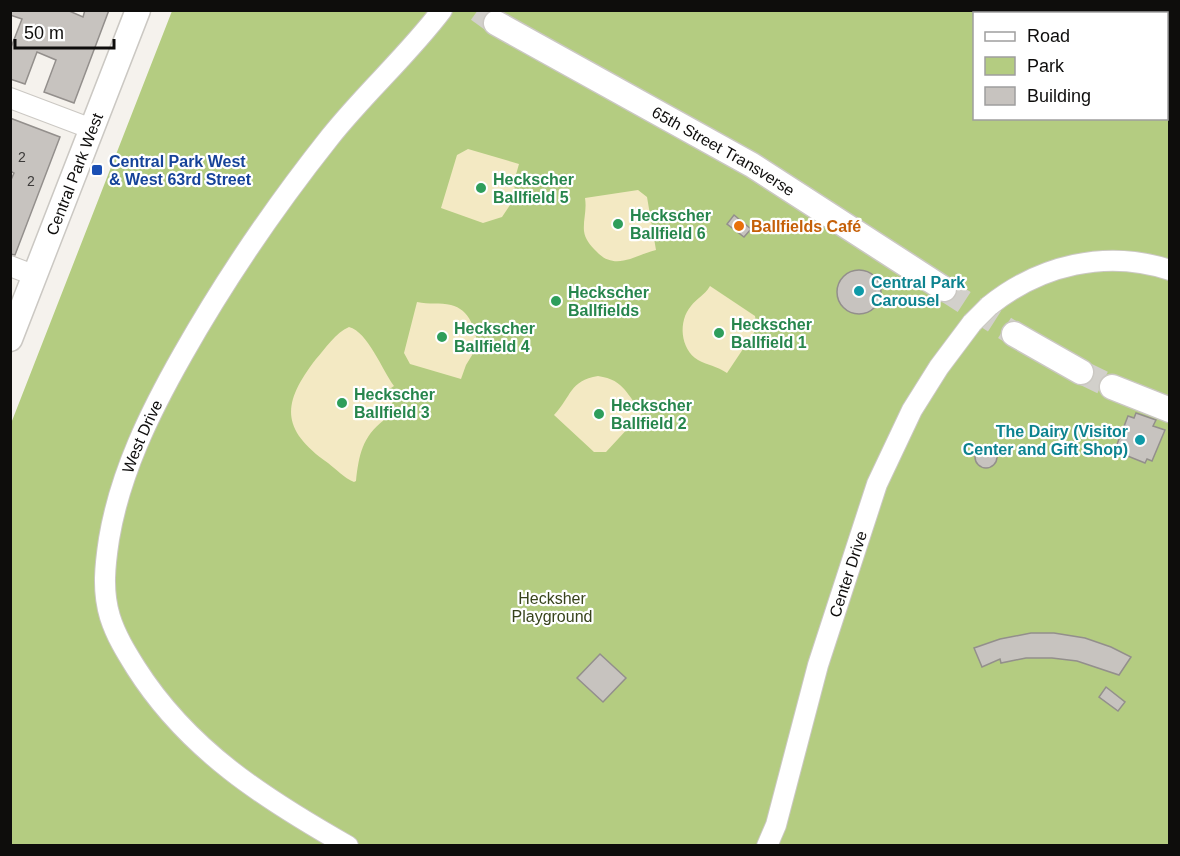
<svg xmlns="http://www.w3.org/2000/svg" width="1180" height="856" font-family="Helvetica,sans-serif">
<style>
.green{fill:#b4cc81;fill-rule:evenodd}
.sand{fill:#f3e9c3}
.building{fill:#c7c3bf;stroke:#938f8c;stroke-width:1.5}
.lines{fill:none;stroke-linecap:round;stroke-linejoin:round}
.major-tunnel{stroke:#d2d0cb;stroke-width:24;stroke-dasharray:24 12;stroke-linecap:butt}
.minor-casing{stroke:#cbc8c3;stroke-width:22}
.major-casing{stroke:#cbc8c3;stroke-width:27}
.minor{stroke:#fff;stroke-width:20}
.major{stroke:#fff;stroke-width:24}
.minor-bridge-casing{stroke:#cbc8c3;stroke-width:22;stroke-linecap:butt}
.minor-bridge{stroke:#fff;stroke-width:20}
.transit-dot{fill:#1a4fb4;stroke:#fff;stroke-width:2}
.leisure-dot{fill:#2e9e5b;stroke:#fff;stroke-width:2}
.food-dot{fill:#e8710a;stroke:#fff;stroke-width:2}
.culture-dot{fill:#0f9aa8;stroke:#fff;stroke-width:2}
.labels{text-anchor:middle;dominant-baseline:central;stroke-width:4.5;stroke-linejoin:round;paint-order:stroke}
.number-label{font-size:14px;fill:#3c3a39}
.street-label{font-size:16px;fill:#0e0d0c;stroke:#fff}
.transit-label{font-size:16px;font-weight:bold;fill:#164399;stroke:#fff;text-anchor:start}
.leisure-label{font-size:16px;font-weight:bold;fill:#27864d;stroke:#fff;text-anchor:start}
.food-label{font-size:16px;font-weight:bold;fill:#c56008;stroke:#fff;text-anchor:start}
.culture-label{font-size:16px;font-weight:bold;fill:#0d838f;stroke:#fff;text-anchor:start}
.park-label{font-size:16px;fill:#37431b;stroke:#fff}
</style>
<rect width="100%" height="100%" fill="#f5f2ed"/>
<path class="green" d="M172,11H1169V845H11L10,426ZM974,14H1166V118H974Z"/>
<g class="sand">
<polygon points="468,149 519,164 515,178 514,199 502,217 483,223 441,208 457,155"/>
<path d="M638,190L647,197L656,250C635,255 615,272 596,251C590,245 585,239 584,231C583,220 587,210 585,198Z"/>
<path d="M710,286L755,316L757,328L727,373C717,366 707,365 698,360C680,349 678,321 691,306C697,298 704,296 710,286Z"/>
<path d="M417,302C429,305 440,302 451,305C469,309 477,330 477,347L466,365L461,379L410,364L404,353Z"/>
<path d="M349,327C368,332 382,370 394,386L388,390L393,397L391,410L382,416L384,420C362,437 359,455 356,481L354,482C344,478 336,469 328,463C280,429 282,403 316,359C325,349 336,332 349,327Z"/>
<path d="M598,376C626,380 626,396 643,412L606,452H594L554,415C572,396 569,381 598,376Z"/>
</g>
<g class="building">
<polygon points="10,10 67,10 83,17 85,10 109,10 74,103 44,92 56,60 37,52 25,84 10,79 10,50 22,19 10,15"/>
<polygon points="10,118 60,137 15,255 10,254 10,182 14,173 10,171"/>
<polygon points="734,215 751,229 744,237 727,224"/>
<circle cx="859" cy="292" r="22"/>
<polygon points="1136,413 1156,420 1153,426 1165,430 1152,461 1147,459 1145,463 1120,453 1122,450 1116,447 1128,416 1134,418"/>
<circle cx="986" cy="457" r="11"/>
<polygon points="1031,633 1054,633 1085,638 1111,647 1131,657 1119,675 1077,661 1052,658 1026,658 1001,663 1000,659 982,667 974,648 1000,639"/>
<polygon points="600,654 626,678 603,702 577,678"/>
<polygon points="1106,687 1125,702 1118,711 1099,697"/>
</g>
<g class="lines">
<g class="major-tunnel">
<polyline points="478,10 496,23"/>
<polyline points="944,289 1014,334"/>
<polyline points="1081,372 1112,387"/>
</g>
<defs>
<g id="minor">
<polyline points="10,98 92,129"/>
<polyline points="10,266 36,276"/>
<path d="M989,306C1040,265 1106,249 1170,270"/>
<path id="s1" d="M348,846C265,799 188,750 136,668C126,652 116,636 110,617C102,591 105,565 109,539C120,473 150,412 183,354C226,278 276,205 330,137C365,93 408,55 442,10"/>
<path id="s2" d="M767,846L776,825L818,665L877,484L912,410L939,367L972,323"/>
</g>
<g id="major">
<path id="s3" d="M496,23L752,165L944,289"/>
<polyline points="1014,334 1081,372"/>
<path id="s4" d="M10,339L138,10"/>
<polyline points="1112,387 1170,410"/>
</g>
</defs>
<use href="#minor" class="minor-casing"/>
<use href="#major" class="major-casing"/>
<use href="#minor" class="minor"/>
<use href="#major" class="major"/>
<defs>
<polyline id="minor-bridge" points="972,323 989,306"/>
</defs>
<use href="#minor-bridge" class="minor-bridge-casing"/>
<use href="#minor-bridge" class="minor-bridge"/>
</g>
<rect class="transit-dot" x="91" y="164" width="12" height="12" rx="3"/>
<g class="leisure-dot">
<circle cx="481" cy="188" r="6"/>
<circle cx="618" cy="224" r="6"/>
<circle cx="556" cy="301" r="6"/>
<circle cx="719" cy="333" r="6"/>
<circle cx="442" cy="337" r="6"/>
<circle cx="342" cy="403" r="6"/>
<circle cx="599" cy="414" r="6"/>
</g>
<circle class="food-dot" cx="739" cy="226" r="6"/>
<g class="culture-dot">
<circle cx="859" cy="291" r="6"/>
<circle cx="1140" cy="440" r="6"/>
</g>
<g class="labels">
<g class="number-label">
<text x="22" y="157">2</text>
<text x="31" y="181">2</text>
</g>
<g class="street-label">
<text stroke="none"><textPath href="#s3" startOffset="261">65th Street Transverse</textPath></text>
<text stroke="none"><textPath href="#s4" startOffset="177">Central Park West</textPath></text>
<text stroke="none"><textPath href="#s1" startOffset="524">West Drive</textPath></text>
<text stroke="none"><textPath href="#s2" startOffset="284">Center Drive</textPath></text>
</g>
<g class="transit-label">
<text x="109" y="161">Central Park West<tspan x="109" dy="18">&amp; West 63rd Street</tspan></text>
</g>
<g class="leisure-label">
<text x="493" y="179">Heckscher<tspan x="493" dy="18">Ballfield 5</tspan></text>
<text x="630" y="215">Heckscher<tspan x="630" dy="18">Ballfield 6</tspan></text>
<text x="568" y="292">Heckscher<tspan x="568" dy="18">Ballfields</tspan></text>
<text x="731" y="324">Heckscher<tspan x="731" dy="18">Ballfield 1</tspan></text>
<text x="454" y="328">Heckscher<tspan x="454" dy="18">Ballfield 4</tspan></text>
<text x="354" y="394">Heckscher<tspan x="354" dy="18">Ballfield 3</tspan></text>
<text x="611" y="405">Heckscher<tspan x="611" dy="18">Ballfield 2</tspan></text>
</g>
<g class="food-label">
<text x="751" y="226">Ballfields Café</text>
</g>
<g class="culture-label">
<text x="871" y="282">Central Park<tspan x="871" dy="18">Carousel</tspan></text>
<text x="1128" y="431" text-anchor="end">The Dairy (Visitor<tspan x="1128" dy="18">Center and Gift Shop)</tspan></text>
</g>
<g class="park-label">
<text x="552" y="598">Hecksher<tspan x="552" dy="18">Playground</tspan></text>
</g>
</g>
<rect width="1180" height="856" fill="none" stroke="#0e0d0c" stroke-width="24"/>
<rect x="973" y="12" width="195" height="108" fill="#ffffff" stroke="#9f9e9e" stroke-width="1.5"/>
<rect x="985" y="32" width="30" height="9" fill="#ffffff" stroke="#9f9e9e" stroke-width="1.5"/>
<text x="1027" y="42" font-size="18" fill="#0e0d0c">Road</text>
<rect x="985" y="57" width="30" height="18" fill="#b4cc81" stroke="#9f9e9e" stroke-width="1.5"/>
<text x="1027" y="72" font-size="18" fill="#0e0d0c">Park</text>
<rect x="985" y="87" width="30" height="18" fill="#c7c3bf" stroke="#9f9e9e" stroke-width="1.5"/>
<text x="1027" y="102" font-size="18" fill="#0e0d0c">Building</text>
<path d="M15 39v9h99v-9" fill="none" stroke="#0e0d0c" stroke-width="3"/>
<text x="24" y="39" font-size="18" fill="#0e0d0c" stroke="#ffffff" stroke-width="4.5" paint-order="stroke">50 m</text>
</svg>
